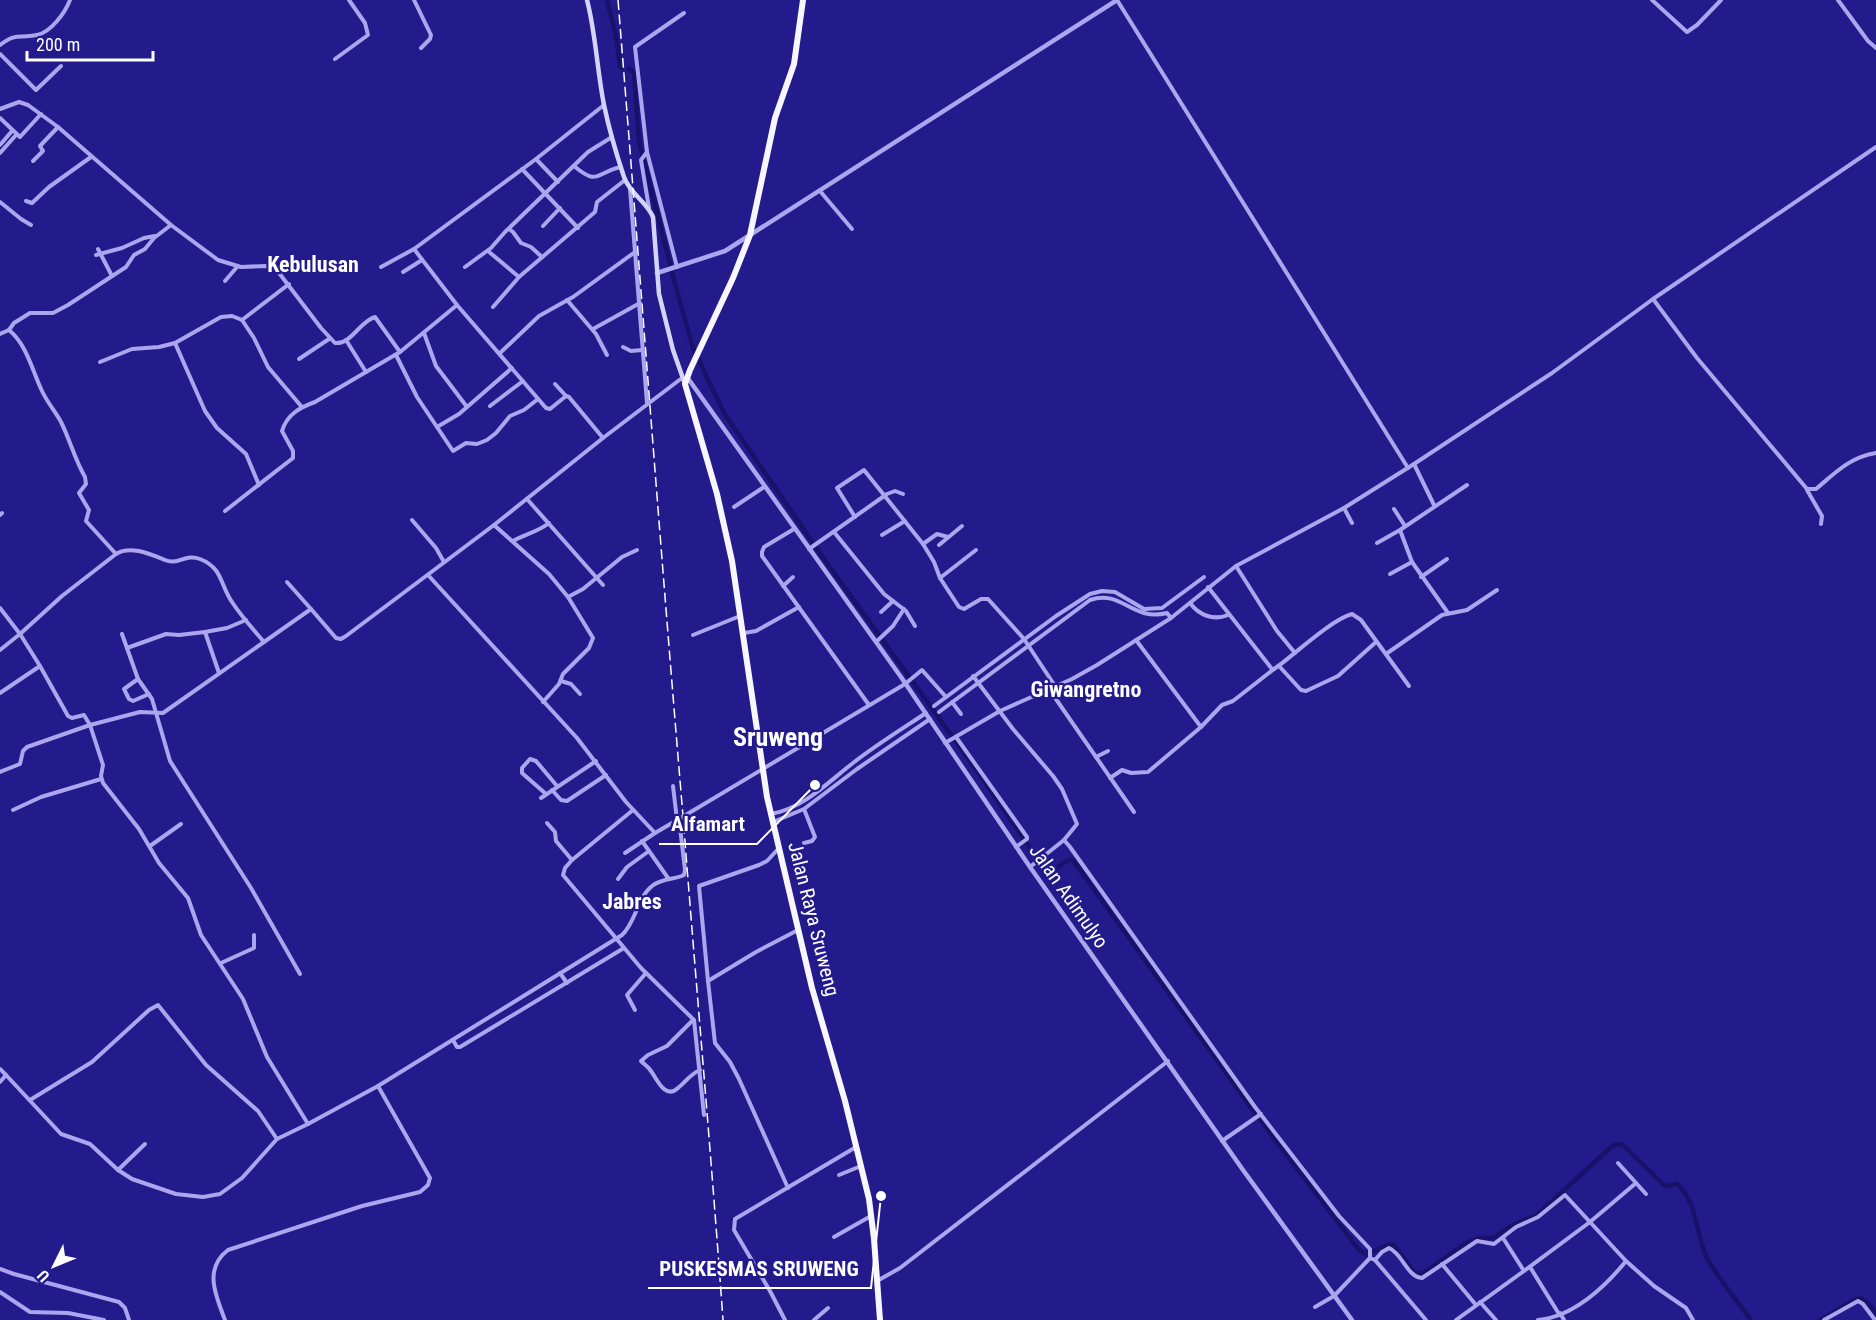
<svg xmlns="http://www.w3.org/2000/svg" width="1876" height="1320" font-family="'Roboto Condensed',sans-serif">
<style>
.lines{fill:none;stroke-linecap:round;stroke-linejoin:round}
.canal{stroke:#19116a;stroke-width:4.5}
.minor{stroke:#aba6ee;stroke-width:4}
.tertiary{stroke:#aba6ee;stroke-width:4.5}
.secondary{stroke:#d6d3fa;stroke-width:4.5}
.trunk{stroke:#f7f6ff;stroke-width:6}
.rail{stroke:#fff;stroke-width:1.5;stroke-dasharray:10 4.5;stroke-linecap:butt}
.labels{text-anchor:middle;dominant-baseline:central;stroke-width:4.5;stroke-linejoin:round;paint-order:stroke}
.street-label{font-size:20px;fill:#fff;stroke:#231a8c}
.quarter-label{font-size:22px;font-weight:bold;fill:#fff;stroke:#231a8c}
.district-label{font-size:26px;font-weight:bold;fill:#fff;stroke:#231a8c}
.leader{fill:none;stroke:#fff;stroke-width:2}
.callout-dot{fill:#fff;stroke:#231a8c;stroke-width:2}
.callout-label{font-size:21px;text-anchor:middle;font-weight:bold;fill:#fff;stroke:#231a8c;stroke-width:4.5;stroke-linejoin:round;paint-order:stroke}
</style>
<rect width="100%" height="100%" fill="#231a8c"/>
<g class="lines">
<g class="canal">
<polyline points="607,0 616,36 620,67 622,68"/>
<path d="M629,69L634,72L639,142L675,284L693,348L724,413L822,556L980,775L1047,873H1050L1068,860H1073L1252,1109L1359,1250L1366,1254C1375,1252 1385,1243 1394,1245L1414,1272L1418,1274L1425,1272L1466,1243L1479,1238H1493L1512,1225L1537,1215L1610,1148L1617,1144L1623,1145L1665,1186L1677,1184C1698,1202 1695,1234 1707,1258C1719,1279 1736,1300 1751,1320"/>
<polyline points="1820,1320 1854,1300 1861,1298 1869,1304 1876,1313"/>
</g>
<g class="minor">
<polyline points="414,0 431,35 430,39 421,48"/>
<polyline points="1117,0 1408,468"/>
<polyline points="1652,0 1687,32 1697,25 1721,0"/>
<polyline points="1838,0 1868,41 1876,48"/>
<path d="M0,45C17,32 19,39 37,35C51,32 65,13 70,0"/>
<polyline points="0,54 36,90 61,66"/>
<polyline points="335,59 368,35 365,23 349,0"/>
<path d="M0,109L19,102L28,105L58,127L171,225L218,260L241,267L265,266L276,269L321,328L335,343C351,345 360,321 375,317L400,352L457,305"/>
<polyline points="0,118 20,137 41,114"/>
<polyline points="0,145 12,131"/>
<polyline points="647,152 677,267"/>
<polyline points="0,153 16,135"/>
<polyline points="536,159 558,182"/>
<polyline points="33,161 43,151 40,146 58,127"/>
<path d="M574,166C599,187 596,172 621,167"/>
<polyline points="522,169 578,228"/>
<polyline points="820,191 852,229"/>
<polyline points="26,201 32,203 49,187 91,157"/>
<polyline points="0,202 21,219 31,225"/>
<polyline points="649,208 641,160 647,152 635,47 684,13"/>
<polyline points="543,226 560,208"/>
<polyline points="509,229 513,232 521,243 531,247 542,257"/>
<polyline points="98,249 112,276"/>
<polyline points="488,251 519,277"/>
<polyline points="635,252 647,403"/>
<polyline points="96,255 122,248 144,238 155,236"/>
<polyline points="381,267 414,249"/>
<polyline points="465,267 491,248 505,232 588,152 612,137"/>
<polyline points="403,272 422,260"/>
<polyline points="225,281 237,267"/>
<polyline points="289,284 242,320 254,338 268,367 301,406"/>
<path d="M1653,299L1697,358L1807,489H1816C1835,473 1850,457 1876,453"/>
<polyline points="567,300 596,334 607,355"/>
<polyline points="493,307 519,277 595,212 597,202 625,180"/>
<polyline points="593,329 640,303"/>
<polyline points="9,330 14,323 30,313 53,313 68,305 126,267 134,255 145,249 154,238 171,225"/>
<polyline points="424,333 436,366 467,407"/>
<path d="M0,334L9,330C27,345 32,370 42,391C47,402 55,411 61,422C70,440 75,460 85,477L86,484L79,493L89,510L86,521L116,554"/>
<polyline points="346,340 366,372"/>
<polyline points="175,343 205,411 217,428 246,454 259,485"/>
<polyline points="623,347 631,351 642,350"/>
<polyline points="500,353 539,316 573,297 635,252 630,189"/>
<polyline points="396,355 417,397 453,451 466,443 477,444 487,440 496,433 510,416 524,410 538,399"/>
<polyline points="299,359 329,339"/>
<polyline points="100,362 132,349 159,347 175,343 221,317 232,316 242,320"/>
<path d="M682,378L603,438L494,525L346,636L341,639L336,638L311,609L163,713L140,712L90,725L103,765L101,776L103,783L139,829L159,863L188,898L201,935L243,999L267,1057L308,1124L378,1086L622,935C636,922 637,898 652,886C662,878 674,880 684,875L685,870L679,819L905,684L922,670L946,697"/>
<polyline points="555,384 566,396"/>
<polyline points="490,406 523,381"/>
<polyline points="437,427 459,414 512,368"/>
<polyline points="603,438 569,397 566,396 550,409 546,408 457,305 414,249 536,159 604,105"/>
<polyline points="1414,464 1434,505"/>
<polyline points="1807,490 1822,516 1821,524"/>
<polyline points="527,499 603,585"/>
<polyline points="734,507 764,487"/>
<polyline points="1344,508 1352,523"/>
<polyline points="1394,509 1405,526"/>
<path d="M225,511L293,458V451L282,431C287,414 301,407 315,402L400,352"/>
<polyline points="0,515 2,513"/>
<polyline points="855,517 837,488 864,470 923,544 934,562 940,578 959,607 964,609 981,599 988,599 1024,639 1055,686"/>
<polyline points="412,520 436,548 444,562"/>
<polyline points="494,525 549,574 568,597 593,638 589,648 563,674 559,684 543,702"/>
<polyline points="794,529 764,547 762,552 762,556 869,705"/>
<polyline points="1400,530 1412,562 1448,613"/>
<polyline points="834,532 884,594 906,611 915,626"/>
<polyline points="882,535 905,521"/>
<path d="M513,541C525,534 538,532 549,523"/>
<polyline points="1377,543 1400,530 1467,485"/>
<polyline points="923,544 937,534 948,537"/>
<polyline points="939,545 962,526"/>
<polyline points="809,549 887,494 895,491 903,494"/>
<polyline points="1236,566 1277,631 1295,653"/>
<polyline points="1390,574 1412,562"/>
<polyline points="428,575 577,738 626,802 655,833 679,819"/>
<polyline points="1421,577 1447,559"/>
<polyline points="940,578 976,550"/>
<polyline points="287,582 311,609"/>
<polyline points="783,586 793,577"/>
<path d="M1208,587L1272,669H1274L1281,664C1298,651 1333,619 1352,614L1361,620L1409,686"/>
<polyline points="568,597 583,589 622,557 637,550"/>
<path d="M1190,603C1199,615 1213,621 1228,615"/>
<polyline points="0,608 20,634 0,650"/>
<polyline points="881,612 893,601"/>
<polyline points="205,632 227,628 246,620"/>
<polyline points="744,633 756,631 799,607"/>
<polyline points="122,634 138,679 152,699 170,761 251,888 300,974"/>
<polyline points="693,635 740,616"/>
<polyline points="1136,640 1201,727 1222,705 1233,701 1274,669"/>
<polyline points="876,642 893,626 904,609"/>
<polyline points="127,648 166,634 179,635 205,632 219,673"/>
<polyline points="1386,654 1442,615 1467,610 1497,590"/>
<path d="M40,666L20,634L62,596L116,554C130,545 150,554 165,560C178,566 185,553 200,559C223,568 220,585 232,602C241,616 253,629 264,642"/>
<polyline points="1279,666 1301,690 1306,691 1338,676 1376,642"/>
<polyline points="973,676 1013,729 1053,776 1062,789 1077,824 1064,840"/>
<polyline points="138,679 124,689 129,699 133,701 149,694"/>
<polyline points="561,681 571,684 580,694"/>
<polyline points="1049,689 1134,812"/>
<polyline points="0,693 40,666 68,716 72,718 84,715 90,725 27,747 23,751 20,764 0,772"/>
<polyline points="952,702 961,714"/>
<polyline points="934,706 1056,616 1090,594 1102,591 1115,592 1144,609 1162,608 1204,577"/>
<path d="M939,712L1090,600C1122,589 1132,622 1167,613L1171,618"/>
<polyline points="956,737 1027,837 1027,839 1016,847"/>
<polyline points="945,743 1000,711 1072,679 1097,665 1171,618 1236,566 1344,508 1414,464 1552,373 1653,299 1876,147"/>
<polyline points="1096,757 1108,751"/>
<polyline points="1110,778 1122,770 1131,773 1148,772 1201,727"/>
<polyline points="673,786 677,820"/>
<polyline points="552,790 561,800 567,801 606,775"/>
<polyline points="546,794 522,773 522,768 530,759 536,761 557,786"/>
<polyline points="541,798 596,761"/>
<polyline points="804,809 815,837 812,841 804,843"/>
<polyline points="13,810 41,797 101,779"/>
<polyline points="633,810 572,860 565,868 563,875 641,968 694,1020 704,1115"/>
<path d="M771,814C804,808 827,783 853,763C876,745 902,729 926,713"/>
<polyline points="773,822 804,809 857,769 930,719"/>
<polyline points="547,823 555,832 556,841 572,860"/>
<polyline points="642,841 668,878"/>
<polyline points="150,846 181,824"/>
<polyline points="625,853 655,833"/>
<polyline points="1030,867 1064,840 1070,847 1255,1107 1339,1216 1370,1249 1370,1258 1375,1260 1426,1320"/>
<polyline points="618,879 627,867 649,851"/>
<polyline points="221,963 254,948 254,935"/>
<polyline points="560,973 567,983"/>
<polyline points="708,981 699,886 759,865 767,861 779,848"/>
<polyline points="635,1010 627,995 646,973"/>
<path d="M693,1020L667,1046L648,1055L641,1061C645,1065 649,1067 651,1071C657,1079 665,1100 678,1088C686,1082 690,1074 700,1070"/>
<polyline points="453,1040 457,1047 460,1047 624,948"/>
<polyline points="0,1069 6,1075"/>
<polyline points="0,1082 6,1075 61,1134 90,1144 118,1170 132,1179 176,1194 203,1197 220,1194 242,1178 277,1139 308,1124"/>
<polyline points="30,1100 92,1062 149,1010 158,1005 206,1065 258,1111 277,1139"/>
<polyline points="1222,1141 1261,1114"/>
<polyline points="1618,1163 1646,1194"/>
<polyline points="118,1170 145,1144"/>
<polyline points="839,1175 861,1166"/>
<polyline points="788,1188 739,1079 730,1062 715,1043 708,981 756,952 798,930"/>
<polyline points="834,1237 871,1216"/>
<path d="M1375,1260L1382,1252L1389,1248C1403,1254 1407,1277 1422,1278L1477,1241L1494,1244L1516,1227L1538,1217L1565,1195L1626,1261L1654,1286L1686,1308L1693,1320"/>
<polyline points="1442,1264 1476,1305"/>
<polyline points="1530,1267 1559,1314"/>
<polyline points="0,1269 14,1274 119,1302 125,1308 129,1320"/>
<polyline points="1524,1271 1590,1222 1636,1183"/>
<polyline points="877,1281 900,1268 1168,1061"/>
<polyline points="0,1292 30,1312 68,1313 104,1320"/>
<polyline points="1480,1302 1496,1320"/>
<polyline points="1315,1307 1334,1296 1370,1258"/>
<polyline points="1560,1313 1564,1320"/>
<path d="M225,1320C216,1296 203,1269 228,1250L362,1206L420,1192L428,1185L430,1178L378,1086"/>
<polyline points="785,1320 770,1291 734,1230 735,1219 856,1147"/>
<polyline points="814,1320 828,1308"/>
<polyline points="1456,1320 1524,1271 1503,1238"/>
<path d="M1538,1320C1573,1317 1605,1287 1626,1261"/>
<polyline points="1824,1320 1858,1301 1863,1304 1875,1320"/>
</g>
<g class="tertiary">
<polyline points="657,273 725,251 1117,0"/>
<polyline points="687,377 901,677 1030,867 1243,1170 1352,1320"/>
</g>
<path class="secondary" d="M587,0C596,35 597,70 604,105C609,129 616,153 624,177C630,194 646,201 653,217L659,294L673,350L685,384"/>
<polyline class="trunk" points="803,0 794,64 775,118 750,235 733,278 690,370 685,384 717,494 732,561 767,797 812,988 845,1101 869,1199 874,1239 880,1320"/>
<path class="rail" d="M618,0C640,272 660,544 683,816C696,984 711,1152 723,1320"/>
</g>
<g class="labels">
<g class="street-label">
<text transform="translate(1069 896) rotate(55)">Jalan Adimulyo</text>
<text transform="translate(814 919) rotate(76)">Jalan Raya Sruweng</text>
</g>
<g class="quarter-label">
<text x="313" y="264">Kebulusan</text>
<text x="1086" y="689">Giwangretno</text>
<text x="632" y="901">Jabres</text>
</g>
<g class="district-label">
<text x="778" y="737">Sruweng</text>
</g>
</g>
<path class="leader" d="M815 785L757 844H659M881 1196L871 1288H648"/>
<g class="callout-dot">
<circle cx="815" cy="785" r="6"/>
<circle cx="881" cy="1196" r="6"/>
</g>
<g class="callout-label">
<text x="708" y="831">Alfamart</text>
<text x="759" y="1276">PUSKESMAS SRUWENG</text>
</g>
<g transform="translate(54 1266) rotate(227)" stroke="#231a8c" stroke-width="4.5" paint-order="stroke">
<path d="M0-4.5L10 22L0 15L-10 22Z" fill="#ffffff"/>
<text y="-9" font-size="16" font-weight="bold" text-anchor="middle" fill="#ffffff">U</text>
</g>
<path d="M27 51v9h126v-9" fill="none" stroke="#ffffff" stroke-width="3"/>
<text x="36" y="51" font-size="18" fill="#ffffff" stroke="#231a8c" stroke-width="4.5" paint-order="stroke">200 m</text>
</svg>
